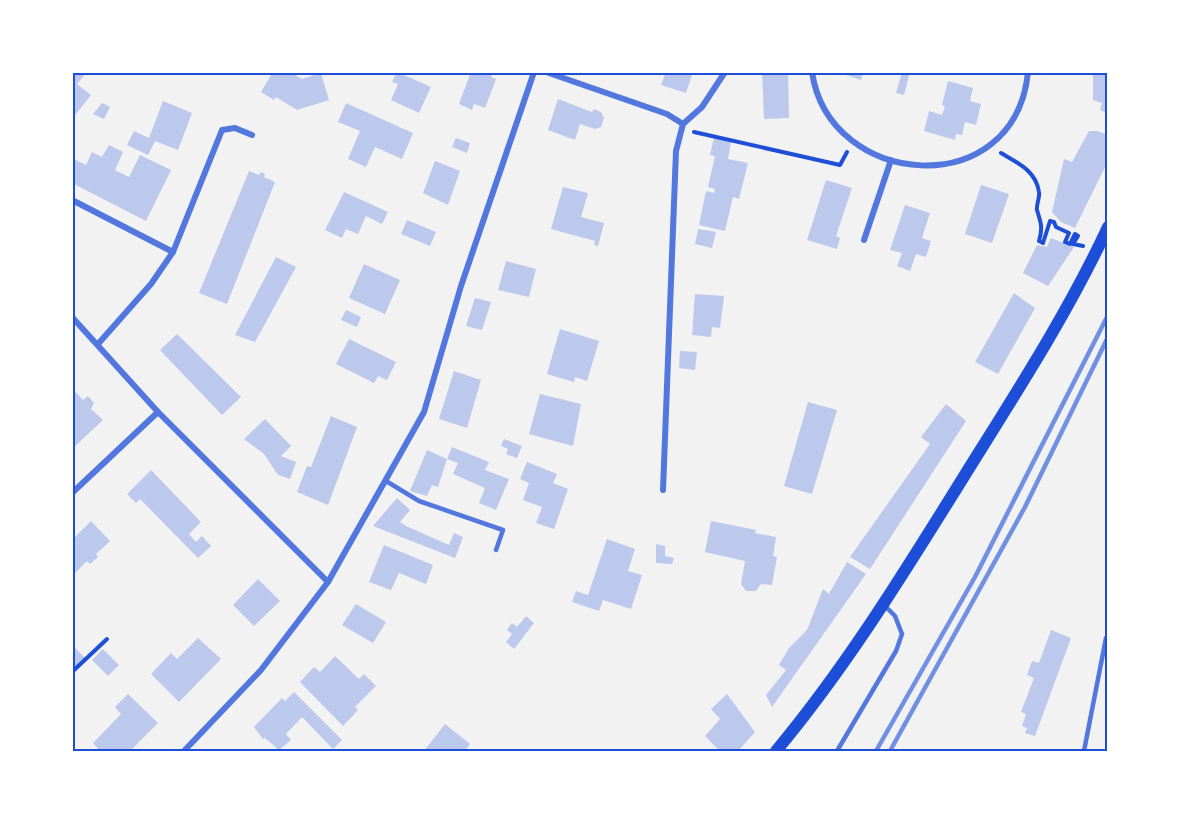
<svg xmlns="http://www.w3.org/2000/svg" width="1180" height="823" font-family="Jost,sans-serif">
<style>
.building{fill:#bdc9ec}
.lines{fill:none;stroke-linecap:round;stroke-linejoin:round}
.path{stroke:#1d4ed8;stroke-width:4}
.service{stroke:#5277de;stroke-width:4.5}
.minor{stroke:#5277de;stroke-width:6}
.secondary{stroke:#1d4ed8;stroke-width:12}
.rail{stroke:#7290e2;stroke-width:4.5}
.neatline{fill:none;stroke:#1d4ed8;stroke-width:2}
</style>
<rect width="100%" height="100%" fill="#f2f2f2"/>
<g class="building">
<polygon points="72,72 87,72 77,84 91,95 72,119"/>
<polygon points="273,72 290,72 302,79 321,73 329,100 297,110 276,97 274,100 261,92"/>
<polygon points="397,72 431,87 419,113 391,100 398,84 392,82"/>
<polygon points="471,72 493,72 491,77 496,79 485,108 474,104 472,110 459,104"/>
<polygon points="666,72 693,72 686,93 661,85"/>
<polygon points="762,72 788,72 789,118 764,119"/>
<polygon points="837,72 863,72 861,80"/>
<polygon points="902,72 910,72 904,95 896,93"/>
<polygon points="1093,72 1108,72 1108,113 1100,110 1102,103 1093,100"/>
<polygon points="948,81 973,88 970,101 981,104 976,125 965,122 962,135 956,134 955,140 924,131 929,111 942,115 945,106 942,105"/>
<polygon points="558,99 592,112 594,109 601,112 604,118 601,127 595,129 580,124 575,140 548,130"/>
<polygon points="163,101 192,113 178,150 155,141 148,155 127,145 134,131 149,138"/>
<polygon points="102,103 110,107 104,119 93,114"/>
<polygon points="346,103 413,133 402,159 375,147 366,167 348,159 360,131 338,122"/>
<polygon points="1089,131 1097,131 1108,135 1108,161 1075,228 1061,222 1052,212 1064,159 1072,162"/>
<polygon points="456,138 470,143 467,153 452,147"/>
<polygon points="714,138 731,142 728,159 748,163 739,199 733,197 725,231 699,225 706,191 714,193 715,189 708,187 715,156 710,155"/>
<polygon points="109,145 123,152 115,170 129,177 140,155 171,170 146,221 72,183 72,158 86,165 92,152 102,157"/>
<polygon points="435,161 460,171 448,205 423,193"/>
<polygon points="249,171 259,175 261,172 265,174 264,177 275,182 227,304 199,293"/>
<polygon points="826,180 852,188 836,236 840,238 837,249 807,240"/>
<polygon points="981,185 1009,194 992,243 965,234"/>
<polygon points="563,187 588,193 581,217 604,223 598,246 594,245 595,241 551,229"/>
<polygon points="344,192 388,212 382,224 366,216 358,234 346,229 342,238 325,230"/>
<polygon points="905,205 930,213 922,238 931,241 926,257 916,254 910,271 897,266 902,253 890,250"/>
<polygon points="407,220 436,232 430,246 401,234"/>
<polygon points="698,229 716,232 712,248 695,244"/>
<polygon points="1051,238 1074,247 1048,286 1023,273 1037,245 1047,247"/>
<polygon points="276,257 296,267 255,342 235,335"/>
<polygon points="506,261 536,269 529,297 498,290"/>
<polygon points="364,264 400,280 385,314 349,298"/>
<polygon points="1014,293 1035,308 998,374 975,362"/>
<polygon points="695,294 724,296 720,328 712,327 711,337 692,335"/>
<polygon points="475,298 491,302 482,330 466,326"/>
<polygon points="346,310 361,317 357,327 341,320"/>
<polygon points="560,329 599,341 587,381 575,377 574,382 547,374"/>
<polygon points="177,334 241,397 222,415 160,350"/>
<polygon points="349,339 396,362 387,380 378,376 374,383 336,364"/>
<polygon points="680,351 697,352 695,370 679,368"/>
<polygon points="454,371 481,380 467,428 439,419"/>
<polygon points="72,388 83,400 88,396 94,403 91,409 103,420 72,449"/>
<polygon points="540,394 581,404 573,446 529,434"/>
<polygon points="808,402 837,410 812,494 784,486"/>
<polygon points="946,404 966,421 870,569 850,557 930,444 921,437"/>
<polygon points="331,416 357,427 328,505 297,492 307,466 311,467"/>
<polygon points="265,419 291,446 281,456 296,462 290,479 278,475 264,454 244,439"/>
<polygon points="504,439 522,446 517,458 506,454 508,449 501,446"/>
<polygon points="452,447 489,462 485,470 509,479 496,510 479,503 485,488 453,474 458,463 447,459 438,487 432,485 427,496 410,491 427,450 447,459"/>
<polygon points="527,462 557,474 553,483 568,489 554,529 536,523 542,507 523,500 529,483 520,479"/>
<polygon points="151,470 201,522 189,534 196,542 202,536 211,546 198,558 140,499 136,503 127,494"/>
<polygon points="397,498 410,510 400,522 406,526 449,545 454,533 463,537 455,558 373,526"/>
<polygon points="91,521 110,541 96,554 98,557 90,564 87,561 72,576 72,540"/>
<polygon points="711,521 756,530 755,533 776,537 773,556 777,557 772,585 761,584 756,591 746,591 741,584 745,561 705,552"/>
<polygon points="607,539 635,549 628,571 642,575 631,609 603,600 599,611 572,602 576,591 588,595"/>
<polygon points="656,544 665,546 665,556 674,558 672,564 656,563"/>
<polygon points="384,545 433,565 426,584 399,573 391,590 369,582"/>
<polygon points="847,562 866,574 772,707 766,695 786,670 779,665 789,648 807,630 823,589 829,594"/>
<polygon points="258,579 280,601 254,626 233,605"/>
<polygon points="356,604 386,622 373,643 342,625"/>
<polygon points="526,616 534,623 514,649 506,642 512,634 507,630 512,623 517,627"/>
<polygon points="1051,630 1071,638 1035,736 1025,733 1027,728 1022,726 1026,714 1021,712 1034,678 1027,675 1032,661 1039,663"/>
<polygon points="198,638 221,659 179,702 151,674 171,653 177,659"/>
<polygon points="72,645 85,658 75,667 72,664"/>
<polygon points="103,649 119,665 108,676 92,660"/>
<polygon points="335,656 359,679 364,674 376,686 355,707 358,710 343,726 300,682 314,667 320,672"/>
<polygon points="294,692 342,740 333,749 302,717 286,734 291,740 279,750 265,738 263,739 254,727 282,698 285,701"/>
<polygon points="128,694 158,723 130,751 100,751 93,743 121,714 115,707"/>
<polygon points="727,694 755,732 738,751 720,751 705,736 720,719 711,709"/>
<polygon points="445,724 470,744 465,751 424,751"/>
</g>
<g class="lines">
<g class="path">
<polyline points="694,132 840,165 847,152"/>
<path d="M1001,153C1018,163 1036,171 1039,192C1040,198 1036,205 1037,210C1041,223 1043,228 1039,241L1043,243L1050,221L1054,222L1056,227L1069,233L1065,242L1070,244L1075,234L1078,236L1073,244L1083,246"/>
<polyline points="72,672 107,639"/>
</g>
<g class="service">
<polyline points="386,481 419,501 503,530 496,550"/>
<polyline points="837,751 896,651 902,634 895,616 885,606"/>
<polyline points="1084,751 1106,638"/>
</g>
<g class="minor">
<polyline points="546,72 667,114 683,124 702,107 725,72"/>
<path d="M812,72C829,189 1015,204 1028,72"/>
<polyline points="72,200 173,252"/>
<polyline points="864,240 891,160"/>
<polyline points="72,317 158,412 328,582"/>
<polyline points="98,344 151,284 173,252 222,130 235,128 252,135"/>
<polyline points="663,490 676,151 683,124"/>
<polyline points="72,493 158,412"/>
<polyline points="184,751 261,670 328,582 424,412 461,286 534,72"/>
</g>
<path class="secondary" d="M776,751C847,666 905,571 963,478C1014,396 1067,315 1108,227"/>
<g class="rail">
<polyline points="876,751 975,577 1108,315"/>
<polyline points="890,751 1025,507 1108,337"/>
</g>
</g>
<rect width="1180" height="823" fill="none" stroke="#ffffff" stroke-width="147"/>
<rect x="74" y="74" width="1032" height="676" class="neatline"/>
</svg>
